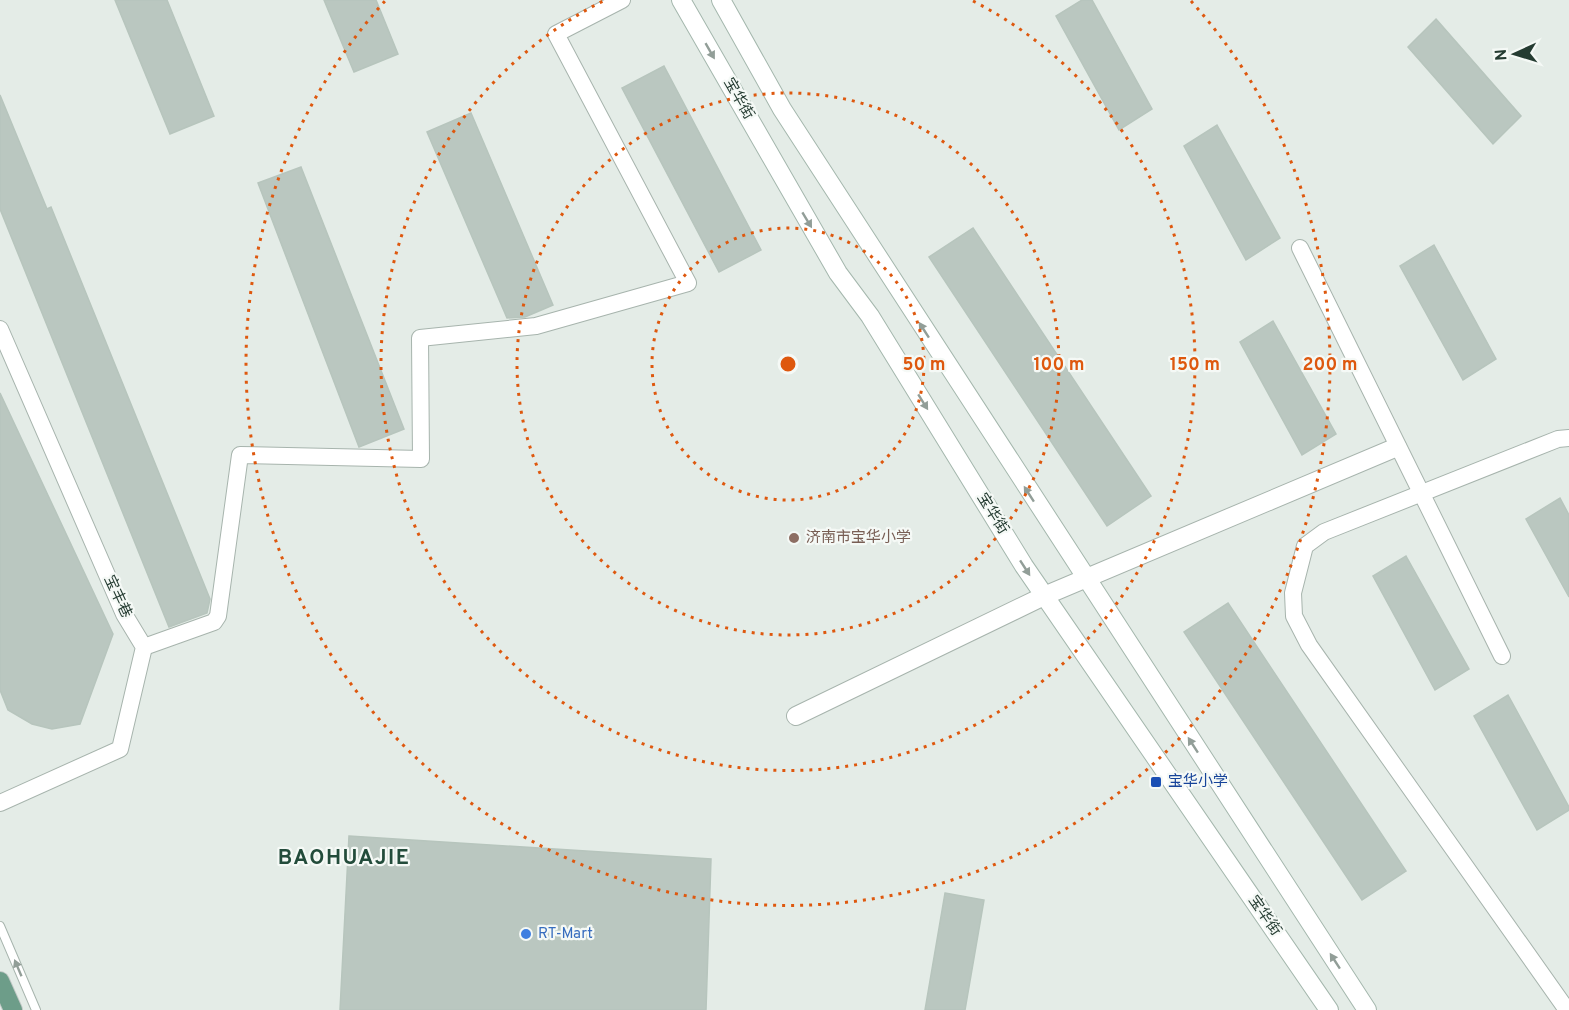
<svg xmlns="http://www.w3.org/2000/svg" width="1569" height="1010" font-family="Overpass,'Noto Sans SC',sans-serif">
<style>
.building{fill:#bac7c0;stroke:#b7c5bd;stroke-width:1.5}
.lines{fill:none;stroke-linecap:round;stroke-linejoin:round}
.service-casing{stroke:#a7b4ad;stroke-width:10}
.minor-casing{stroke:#a7b4ad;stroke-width:18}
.tertiary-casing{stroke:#a7b4ad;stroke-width:20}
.secondary-casing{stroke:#a4b7ad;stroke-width:20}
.primary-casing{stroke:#c2c8c6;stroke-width:20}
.service{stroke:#fff;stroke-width:8}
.minor{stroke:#fff;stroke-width:16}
.tertiary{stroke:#fff;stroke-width:18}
.secondary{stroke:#fff;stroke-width:18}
.primary{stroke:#6d9d89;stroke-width:18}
.oneway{fill:#929e98}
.ring{fill:none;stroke:#de580e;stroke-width:3;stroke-dasharray:3 6}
.education-dot{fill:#8d6e63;stroke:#f5f9f6;stroke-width:2}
.transit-dot{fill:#1a4fb4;stroke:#f5f9f6;stroke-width:2}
.shop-dot{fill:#3f7fe0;stroke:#f5f9f6;stroke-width:2}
.labels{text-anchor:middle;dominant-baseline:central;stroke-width:4.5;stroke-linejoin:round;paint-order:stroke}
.street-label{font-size:15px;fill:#253c32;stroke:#f5f9f6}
.education-label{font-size:15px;fill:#785e54;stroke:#f5f9f6;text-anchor:start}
.transit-label{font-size:15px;fill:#164399;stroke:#f5f9f6;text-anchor:start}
.shop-label{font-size:15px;fill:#366cbe;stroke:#f5f9f6;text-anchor:start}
.district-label{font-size:21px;font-weight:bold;letter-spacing:1.5px;fill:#234c3b;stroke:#f5f9f6}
.centre{fill:#de580e;stroke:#f5f9f6;stroke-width:3}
.ring-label{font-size:18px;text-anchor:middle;font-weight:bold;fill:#de580e;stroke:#f5f9f6;stroke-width:4.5;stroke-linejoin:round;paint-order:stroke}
</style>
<rect width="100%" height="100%" fill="#e4ece7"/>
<g class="building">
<polygon points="115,0 167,0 214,116 170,134"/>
<polygon points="324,0 376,0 398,54 354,72"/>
<polygon points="1082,0 1092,0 1152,109 1119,130 1056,16"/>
<polygon points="1436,19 1521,116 1493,144 1408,47"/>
<polygon points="664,66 761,250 719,272 622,88"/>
<polygon points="0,95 47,209 51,207 210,599 207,613 169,627 0,209"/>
<polygon points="471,113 553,305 525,317 507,318 427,132"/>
<polygon points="1217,125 1280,238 1246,260 1184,146"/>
<polygon points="301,167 404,429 359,447 258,183"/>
<polygon points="973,228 1151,496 1107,526 929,257"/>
<polygon points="1434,245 1496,359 1463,380 1400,266"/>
<polygon points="1273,321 1336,434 1302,455 1240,342"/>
<polygon points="0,393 113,634 80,724 52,729 32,724 8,710 0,690"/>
<polygon points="1560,498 1569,515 1569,597 1526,519"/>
<polygon points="1406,556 1469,669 1435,690 1373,576"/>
<polygon points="1228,603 1406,871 1362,900 1184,632"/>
<polygon points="1508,695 1569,807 1569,810 1537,830 1474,716"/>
<polygon points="349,836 711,859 706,1010 340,1010"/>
<polygon points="945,893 984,900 965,1010 925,1010"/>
</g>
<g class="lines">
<defs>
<polyline id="service" points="0,926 36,1010"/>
<g id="minor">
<polyline points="1300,248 1502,656"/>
<polyline points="0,329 124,614 144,647 120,749 0,803"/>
<polyline points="144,647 214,622 218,616 240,455 421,459 420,338 536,326 688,283 556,34 622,0"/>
<polyline points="1567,1010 1309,645 1294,616 1293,593 1305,546 1324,532 1558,439 1569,438"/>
</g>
<polyline id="tertiary" points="796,716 1044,596 1397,447"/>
<g id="secondary">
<polyline points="681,0 838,273 870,316 1024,566 1329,1010"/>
<polyline points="721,0 782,109 1367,1010"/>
</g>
<polyline id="primary" points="0,981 13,1010"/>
</defs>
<use href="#service" class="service-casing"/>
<use href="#minor" class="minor-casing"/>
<use href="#tertiary" class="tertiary-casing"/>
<use href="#secondary" class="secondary-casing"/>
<use href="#primary" class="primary-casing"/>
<use href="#service" class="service"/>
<use href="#minor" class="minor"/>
<use href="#tertiary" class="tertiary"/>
<use href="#secondary" class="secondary"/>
<use href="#primary" class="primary"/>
</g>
<defs><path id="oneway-solid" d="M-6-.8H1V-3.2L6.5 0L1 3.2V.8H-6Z" transform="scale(1.5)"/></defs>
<g class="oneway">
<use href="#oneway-solid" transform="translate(710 51) rotate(60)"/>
<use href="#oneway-solid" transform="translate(807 220) rotate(59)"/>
<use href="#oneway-solid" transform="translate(924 330) rotate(-123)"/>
<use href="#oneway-solid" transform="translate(923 402) rotate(58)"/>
<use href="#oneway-solid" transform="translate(1029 494) rotate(-123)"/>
<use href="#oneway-solid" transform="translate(1025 568) rotate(57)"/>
<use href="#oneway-solid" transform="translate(1193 745) rotate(-123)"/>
<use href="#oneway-solid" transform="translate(1335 961) rotate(-123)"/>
<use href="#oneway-solid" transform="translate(18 968) rotate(-113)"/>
</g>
<g class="ring">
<circle cx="788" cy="364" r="136"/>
<circle cx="788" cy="364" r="271"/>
<path d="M973 1A407 407 0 1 1 603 1"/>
<path d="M1191 1A542 542 0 1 1 385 1"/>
</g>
<circle class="education-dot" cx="794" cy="538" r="6"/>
<rect class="transit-dot" x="1150" y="776" width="12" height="12" rx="3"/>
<circle class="shop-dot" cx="526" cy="934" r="6"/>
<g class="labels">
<g class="street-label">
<text transform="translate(738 99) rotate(60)">宝华街</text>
<text transform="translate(992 514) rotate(58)">宝华街</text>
<text transform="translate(117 597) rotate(65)">宝丰巷</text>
<text transform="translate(1264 916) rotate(55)">宝华街</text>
</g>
<g class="education-label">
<text x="806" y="538">济南市宝华小学</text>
</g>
<g class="transit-label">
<text x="1168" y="782">宝华小学</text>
</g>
<g class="shop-label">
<text x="538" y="934">RT-Mart</text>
</g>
<g class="district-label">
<text x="344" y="858">BAOHUAJIE</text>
</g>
</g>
<circle cx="788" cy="364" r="9" class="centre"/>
<g class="ring-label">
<text x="924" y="370">50 m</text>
<text x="1059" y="370">100 m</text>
<text x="1195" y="370">150 m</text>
<text x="1330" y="370">200 m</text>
</g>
<g transform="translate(1515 54) rotate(266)" stroke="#f5f9f6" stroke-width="4.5" paint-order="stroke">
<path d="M0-4.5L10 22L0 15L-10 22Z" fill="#253c32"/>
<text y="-9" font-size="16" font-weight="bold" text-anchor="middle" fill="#253c32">N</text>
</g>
</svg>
